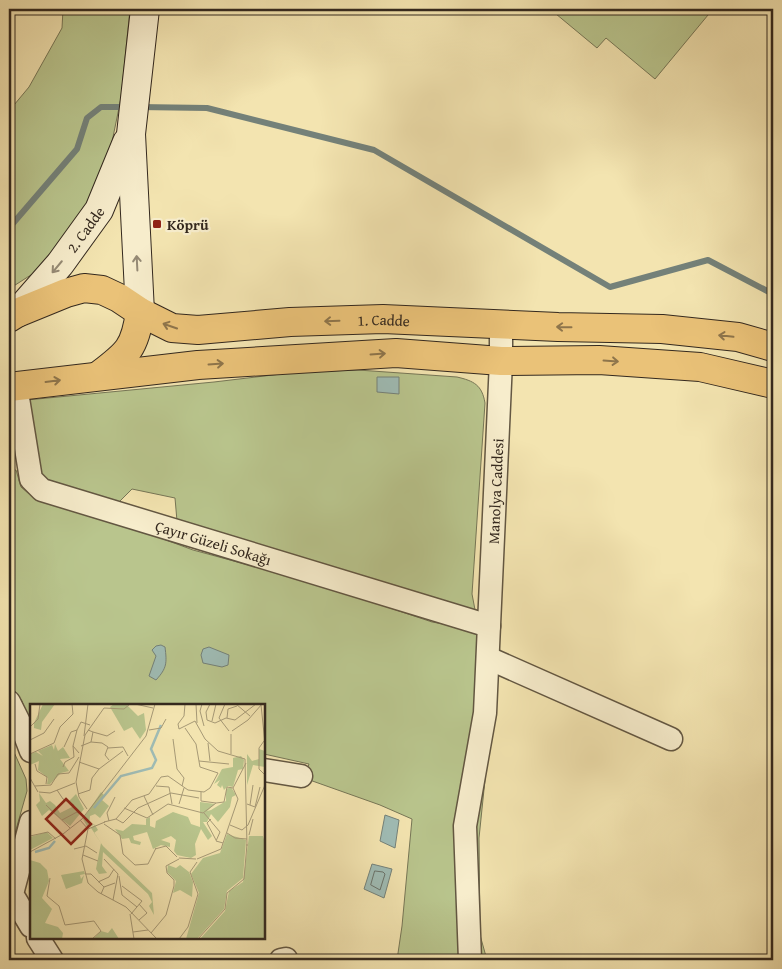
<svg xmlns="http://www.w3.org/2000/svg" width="782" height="969" font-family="'Gentium Book Plus',serif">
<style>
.green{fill:#b9c58d;stroke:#767656}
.water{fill:#9fbcb5;stroke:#748179}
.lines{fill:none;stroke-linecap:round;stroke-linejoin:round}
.shore{stroke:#69726a;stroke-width:1}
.stream{stroke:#748179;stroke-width:6}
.street-casing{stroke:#635742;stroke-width:25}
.secondary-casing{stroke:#33281e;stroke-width:30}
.primary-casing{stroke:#33281e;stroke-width:30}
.street{stroke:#f7edcc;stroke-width:22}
.secondary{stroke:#f7edcc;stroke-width:28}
.primary{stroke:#eac278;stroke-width:28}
.oneway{stroke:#958a75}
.oneway2{stroke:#8e754b}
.poi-dot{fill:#8f2418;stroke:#f7edcc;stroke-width:2}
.labels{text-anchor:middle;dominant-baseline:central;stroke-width:4.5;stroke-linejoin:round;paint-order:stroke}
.poi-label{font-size:15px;font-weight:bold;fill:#33281e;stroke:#f7edcc;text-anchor:start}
.street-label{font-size:15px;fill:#33281e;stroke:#f7edcc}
.inset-river{fill:none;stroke:#9fbcb5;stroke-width:2.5}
.inset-road{fill:none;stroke:#a69976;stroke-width:1}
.view{fill:#8f2418;fill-opacity:0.15;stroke:#8f2418;stroke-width:2.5}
.inset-edge{fill:none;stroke:#33281e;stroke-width:2.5}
</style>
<rect width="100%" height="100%" fill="#f3e4b0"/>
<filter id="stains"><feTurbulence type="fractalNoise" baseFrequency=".004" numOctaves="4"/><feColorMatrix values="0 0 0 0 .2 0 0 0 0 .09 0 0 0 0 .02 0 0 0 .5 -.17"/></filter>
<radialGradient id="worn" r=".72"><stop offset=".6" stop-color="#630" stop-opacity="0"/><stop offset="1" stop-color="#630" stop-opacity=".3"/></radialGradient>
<g class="green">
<polygon points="63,9 130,9 121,98 105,176 62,255 9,289 9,111 29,87 62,28"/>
<polygon points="550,9 713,9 655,79 606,38 597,48"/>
<path d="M358,370L457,377C474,381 482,385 485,403L472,594L476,615L177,521L175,498L132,489L118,503L43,478L37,472L27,400L214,382L298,372Z"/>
<polygon points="16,470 21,487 28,493 142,531 193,550 319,584 432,622 479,630 489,741 479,838 480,935 487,960 397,960 402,926 412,819 380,805 304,778 309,764 264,754 264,705 31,705 31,726 28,721 22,701 9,683 9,471"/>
<polygon points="9,741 26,779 27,791 9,854"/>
</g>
<g class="water">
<polygon points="377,377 399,377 399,394 377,392"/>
<path d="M161,645L165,647C167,663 167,668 156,680L149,676L156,656L152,650L156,646Z"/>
<polygon points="209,647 229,655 228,665 222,667 203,663 201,655 203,649"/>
<polygon points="385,815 399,820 395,848 380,841"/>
<polygon points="372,864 392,869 384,898 364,889"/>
</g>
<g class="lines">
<polygon class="shore" points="375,871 383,872 385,874 380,890 371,885"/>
<g class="stream">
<polyline points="139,107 207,108 374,150 610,287 708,260 773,294"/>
<polyline points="9,228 77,149 87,118 101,107 127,107"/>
</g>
<defs>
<g id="street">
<path id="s1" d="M16,386L31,479L42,490L489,626"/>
<polyline points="488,658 671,739"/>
<polyline points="9,702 23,730 31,751"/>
<polyline points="264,770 301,776"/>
<polyline points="31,822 12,894 31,926"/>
<polyline points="38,938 52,960"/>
<polyline points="281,960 286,959"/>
<path id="s2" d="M470,960L465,826L485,713L501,361V324"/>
</g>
<g id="secondary">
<polyline points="140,312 131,134 145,9"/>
<path id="s3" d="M17,313L60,264L99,210L127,142"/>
</g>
<g id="primary">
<path id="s4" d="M9,318L17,313L66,293L84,288L102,290L119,298L140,312L172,328L198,330L290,322L383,319L558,327L662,329L738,337L773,347"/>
<path d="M98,376C127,354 135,349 140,312"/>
<polyline points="9,387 198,365 396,353 501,361 599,360 700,367 773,384"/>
</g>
</defs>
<use href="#street" class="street-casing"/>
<use href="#secondary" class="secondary-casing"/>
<use href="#primary" class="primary-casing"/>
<use href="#street" class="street"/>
<use href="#secondary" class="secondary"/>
<use href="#primary" class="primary"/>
</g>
<defs><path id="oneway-shaft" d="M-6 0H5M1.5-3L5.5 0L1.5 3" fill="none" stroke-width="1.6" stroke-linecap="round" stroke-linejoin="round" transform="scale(1.25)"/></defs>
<g class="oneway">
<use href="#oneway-shaft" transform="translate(137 263) rotate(-93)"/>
<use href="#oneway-shaft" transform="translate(57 267) rotate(130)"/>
</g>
<g class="oneway2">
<use href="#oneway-shaft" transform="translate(332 321) rotate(178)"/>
<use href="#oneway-shaft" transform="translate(170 326) rotate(-161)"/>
<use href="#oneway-shaft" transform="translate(564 327) rotate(-179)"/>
<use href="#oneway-shaft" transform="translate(726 336) rotate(-174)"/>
<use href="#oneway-shaft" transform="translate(378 354) rotate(-4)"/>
<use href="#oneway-shaft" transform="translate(611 361) rotate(4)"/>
<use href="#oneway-shaft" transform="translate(216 364) rotate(-4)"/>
<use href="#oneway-shaft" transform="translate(53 381) rotate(-7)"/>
</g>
<rect class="poi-dot" x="152" y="219" width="10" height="10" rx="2.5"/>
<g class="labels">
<g class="poi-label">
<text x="167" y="224">Köprü</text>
</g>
<g class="street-label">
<text stroke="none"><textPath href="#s3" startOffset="108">2. Cadde</textPath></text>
<text stroke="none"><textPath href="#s4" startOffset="391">1. Cadde</textPath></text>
<text stroke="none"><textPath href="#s2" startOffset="471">Manolya Caddesi</textPath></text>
<text stroke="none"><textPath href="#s1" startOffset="289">Çayır Güzeli Sokağı</textPath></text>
</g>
</g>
<g transform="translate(30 704)">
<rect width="235" height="235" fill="#f3e4b0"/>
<path d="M13,0H25L12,18L11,26L4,24V19ZM84,0H96L108,12L114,9L116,26L110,35L102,23L94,27L80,3ZM25,40L28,47L33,43L40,54L30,55L39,67L31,69L20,80H17L18,74L8,66L9,57L0,61V50L6,48L13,52L8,47L22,41L24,46ZM229,45L235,47V63L223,61L217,81V50L222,57L229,55ZM211,52L214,56L213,65L208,66L203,83L198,82L194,86L192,81L191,84L187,81L190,76L184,80L192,65L203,63V54ZM201,83L206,91L202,93L200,103L188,118L181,110L177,118H173L182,132L178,136L171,125L165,140L166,151L161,154L147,151L144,147L146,136L141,132L131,136L140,139V143L131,141L123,145L117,128L103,132L104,136L111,138L110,141L101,139L99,134L92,135L85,125L93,127L102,120L116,121V115L120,113V122L125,124L126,117L143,108L158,113L161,120L170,123V98L185,100L177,107L181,106L196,97V85ZM71,88L74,91L72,96L79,102L70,114L65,110L60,112L59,121L65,120L58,124L53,115ZM9,89L16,99L20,97L25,101L30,109L44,102L39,97L46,90L54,105L40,122L19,106L12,112L6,101L10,97ZM65,121L68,126L64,129L73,142L122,189L124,211L119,202L122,198L118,190L73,148L72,162L77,169L69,170L66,165L71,139L61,124ZM17,128L23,134L0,146V133ZM197,130L216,136L213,174L197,187L194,205L167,235H156L169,189L161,170L173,154L190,149ZM219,132H233L235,139V235H170L195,207L199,187L213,178ZM0,156L10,159L17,166L19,177L12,194L22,205L15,219L28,223L33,229L32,235H0ZM138,161L146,164L150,161L159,168L163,178L162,193L150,186L143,189L146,177L137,168ZM54,167L55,170L50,171L51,175L54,171L52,179L36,185L31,171ZM82,224L89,235H63L71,227L78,229Z" fill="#b9c58d"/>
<path class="inset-river" d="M64,104L91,72L122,64L126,56L121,45L131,21M5,148L19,144L25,137"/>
<path class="inset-road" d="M105,0L123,4M155,0L154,12L148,20L149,25L165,17L175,35L188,47L215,55L217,142M166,0L167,19M172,0L170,7L174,22M180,0L176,8L177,16L185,19L196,14L205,16L226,0M195,0L189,14L199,27M206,0L220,12M231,1L235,39M197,14L198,5L207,2M182,17L186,0M0,23L8,15L10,0M58,26L63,28L61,38M119,26L131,24L136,15M202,27L218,16L232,0M63,28L77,32L85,27M201,30V50M54,32L58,0M143,35L147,65L154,74L152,82M0,36L14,29L24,15M234,37L229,44V65L235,71M178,39L180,57M43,42L47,26M51,42L61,38L72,39L78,43L75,51L79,56M34,43L41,28L47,26L51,18L60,21M78,44L93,43L98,52M0,50L24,39L30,23L43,10L42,0M169,57L199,60M49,58L69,65M5,60L7,67L17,73L16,80M33,63L35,58L44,53L43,42L49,49M69,65L93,47M0,74L8,88M5,82L21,81L28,70L39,69L49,53M126,82L139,83L142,100M203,84L216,59M27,86L33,95L44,101M9,88L20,89L45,79M171,88V97L186,99M48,90L60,86L62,74L69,65M114,92L123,111M149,100L154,84M217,100L225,103L230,83M16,101L40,124M220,101L223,81M94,104L117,114L138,100L173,109L186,99L194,98L197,83L203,84M57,105L49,93L46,78L55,31L74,4L94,5L100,0M174,109L190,128L186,137L193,139M86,115L93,119L108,104L141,89L169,94M181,115L177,119L186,136M32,116L47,108L51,110M50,116L58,125L52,155L58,179L68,188L96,203L127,235M79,117L77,109L85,93M74,118L86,115L102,96L119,90L131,73L138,72L158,86L174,88L180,84L188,69L170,63L166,40L155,24M74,120L90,131L93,150L105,161L118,160L126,144M200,121L212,126L218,121L235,81M58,125L75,118M197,129L205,134L217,135M219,131L223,115M0,132L18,128L26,135M44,145L56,142L67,149M125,145L136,142L147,153M0,148L33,130L52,115L116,32L125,0M53,151L68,157M149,154L166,155M74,155L88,170L83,196M167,155L191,145L208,95L203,84M55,170H61L74,183M89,172L92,191L107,203M20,174L17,192L29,202L35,221L64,217L71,227L62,235M68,178L79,173L84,165M92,182L112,197L101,210M71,190L74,183L85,179M100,210L104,235M109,216L117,209L109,200M103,228L118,226M121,229L136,211L144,182V176L137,169L136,162L149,155M149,235L158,223L168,190L160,168L167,158M168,235L195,205L197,189L214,175L217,140"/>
<path class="view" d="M36,95L61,120L41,140L16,115Z"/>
<rect width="235" height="235" class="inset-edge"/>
</g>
<rect width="782" height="969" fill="none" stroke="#f3e4b0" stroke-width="30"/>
<rect x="10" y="10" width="762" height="949" fill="none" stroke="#33281e" stroke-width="2.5"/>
<rect x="15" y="15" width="752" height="939" fill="none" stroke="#33281e"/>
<rect width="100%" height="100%" filter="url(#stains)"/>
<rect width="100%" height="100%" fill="url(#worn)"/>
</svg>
